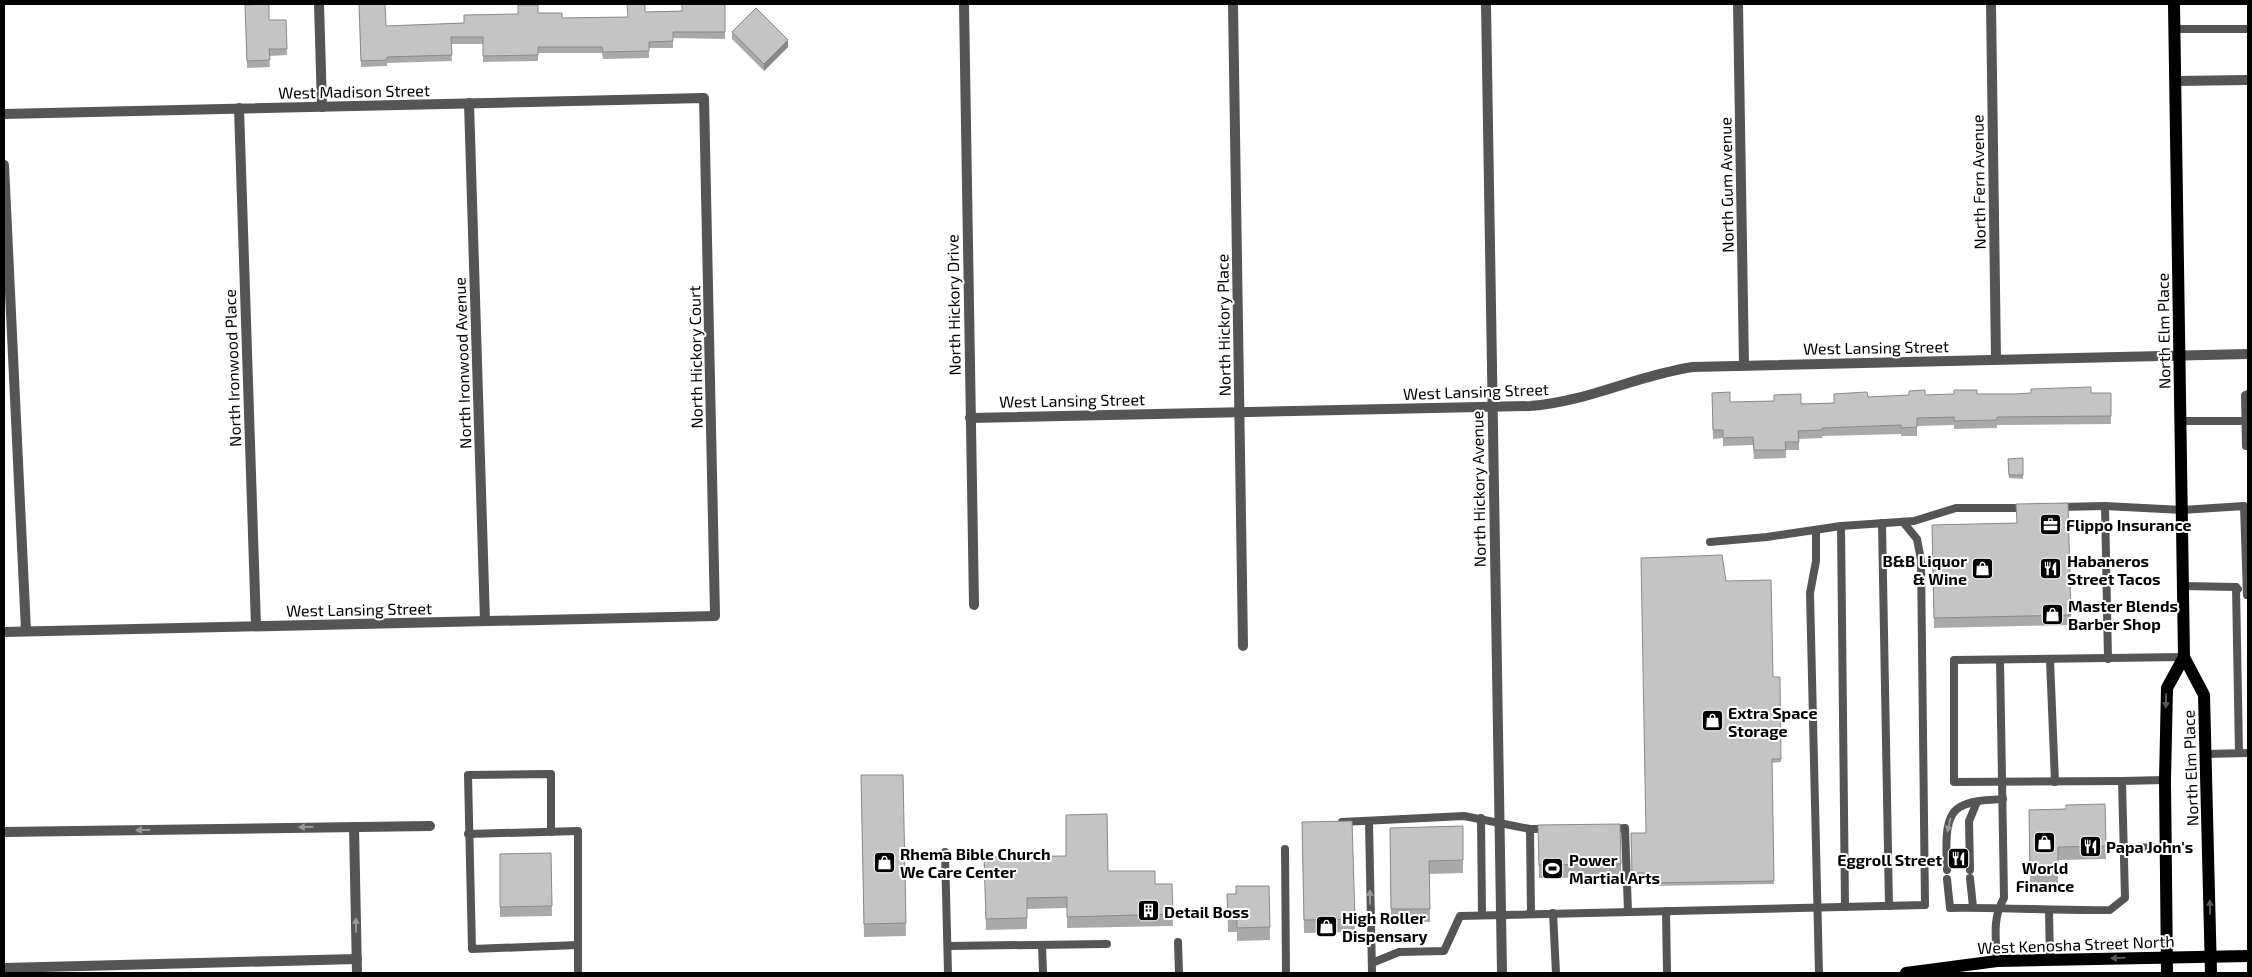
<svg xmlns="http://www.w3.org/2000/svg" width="2252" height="977" font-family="'Exo 2',sans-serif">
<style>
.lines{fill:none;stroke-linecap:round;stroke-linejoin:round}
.service{stroke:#555;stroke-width:8}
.minor{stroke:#555;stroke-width:10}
.primary{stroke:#000;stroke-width:12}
.wall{fill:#a9a9a9}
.shaded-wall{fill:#898989}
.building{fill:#c4c4c4;stroke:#898989}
.oneway{fill:#595959}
.oneway2{fill:#999}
.labels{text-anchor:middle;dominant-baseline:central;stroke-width:4;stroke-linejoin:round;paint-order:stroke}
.street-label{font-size:16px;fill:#000;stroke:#fff}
.poi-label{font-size:16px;font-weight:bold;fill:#000;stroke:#fff;text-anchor:start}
</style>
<rect width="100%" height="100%" fill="#fff"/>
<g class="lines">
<g class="service">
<polyline points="2174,29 2248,29"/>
<polyline points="2248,394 2245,395 2246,446 2248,446"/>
<polyline points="2181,421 2245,421"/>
<polyline points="2060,507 2105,506"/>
<polyline points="1882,523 1889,906"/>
<polyline points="1841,526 1845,907"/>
<polyline points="1816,530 1816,561 1810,593 1819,973"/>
<polyline points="1710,542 1767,537 1841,526 1914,521 1956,508 2026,508"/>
<polyline points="2183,586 2236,587 2238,589"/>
<polyline points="2236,587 2239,753"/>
<polyline points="2108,659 2105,506 2182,510 2244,506 2247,595"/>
<polyline points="2050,660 2055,782"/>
<polyline points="2206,754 2248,753"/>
<polyline points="2122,781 1954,782 1954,660 2184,657"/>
<polyline points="1481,818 1482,915"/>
<polyline points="1342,822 1464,816 1530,829 1547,829"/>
<polyline points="1369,822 1372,973"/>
<polyline points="1530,829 1531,914"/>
<polyline points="1611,829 1625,828 1628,912"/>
<polyline points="551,832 551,774 468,775 472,949 578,945"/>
<polyline points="468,834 578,831 578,973"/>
<polyline points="2124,848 2165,847"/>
<polyline points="1285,849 1286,973"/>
<polyline points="945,852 948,973"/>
<path d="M1947,870C1947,853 1942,816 1960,807C1972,800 1989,800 2003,799"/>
<polyline points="1970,870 1969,821 1977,802"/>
<polyline points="1970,878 1973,907"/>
<path d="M1947,879L1950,908C2003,907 2057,911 2110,910L2125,898L2122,781L2165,780"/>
<polyline points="1666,911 1667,973"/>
<polyline points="2049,911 2050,960"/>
<polyline points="1553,913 1556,973"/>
<polyline points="1178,942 1179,973"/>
<polyline points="1042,945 1043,973"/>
<polyline points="948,946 1107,944"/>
<path d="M1997,961C1996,939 1992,918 2004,898L2000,660"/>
<polyline points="1372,963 1399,952 1444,951 1460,916 1925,905 1921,560 1917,539 1903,522"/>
</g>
<g class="minor">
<polyline points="319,4 322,107"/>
<polyline points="1233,4 1243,646"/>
<polyline points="1486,4 1502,973"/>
<polyline points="1738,4 1744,365"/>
<polyline points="1991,4 1996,359"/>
<polyline points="964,5 974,605"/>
<polyline points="2176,81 2248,80"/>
<polyline points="469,103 485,621"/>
<polyline points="239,108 256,626"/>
<polyline points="4,114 704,98 715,616 4,632"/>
<polyline points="4,165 26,631"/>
<path d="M970,418L1530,406C1587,402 1637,375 1693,367L2248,354"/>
<polyline points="354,827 357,973"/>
<polyline points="4,832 430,826"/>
<polyline points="4,968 357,959"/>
</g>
<g class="primary">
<polyline points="2174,4 2184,657 2204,695 2211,973"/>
<polyline points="1906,973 1997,961 2248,956"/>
<polyline points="2167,973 2165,780 2167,688 2184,657"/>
</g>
</g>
<g class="wall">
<polygon points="359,4 386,26 464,23 518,14 538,13 562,18 628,17 645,12 682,11 725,4 725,39 673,38 673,48 649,48 649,58 603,59 602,53 538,53 538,61 483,62 483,44 451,44 452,61 387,63 387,66 361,67"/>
<polygon points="245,5 269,20 286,20 287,55 269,56 270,67 247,68"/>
<polygon points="732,32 788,47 764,71 732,39"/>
<polygon points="1712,393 1730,402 1774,401 1801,404 1834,403 1868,397 1925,395 2111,393 2111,424 1997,425 1997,428 1954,429 1954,425 1917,426 1917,436 1901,436 1901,434 1822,436 1822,438 1799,439 1799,450 1786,450 1786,458 1754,459 1753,445 1723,446 1723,438 1713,439"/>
<polygon points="2023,458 2023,479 2009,478 2008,459"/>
<polygon points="2068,503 2071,625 1934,628 1932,525 2016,523"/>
<polygon points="1726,581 1773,677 1781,759 1781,762 1772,763 1774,884 1646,886 1646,876 1632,876 1631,836 1646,833"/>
<polygon points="861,775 903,775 906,936 864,937"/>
<polygon points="2105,804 2106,859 2058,860 2058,883 2030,883 2029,810 2066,809"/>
<polygon points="1302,822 1355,919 1355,932 1304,933"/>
<polygon points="1538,825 1621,864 1621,877 1539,878"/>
<polygon points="1463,826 1463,873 1429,874 1430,922 1391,922 1390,841"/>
<polygon points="551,853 552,916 500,917 500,854"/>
<polygon points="984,857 1108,871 1155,884 1172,884 1173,926 1067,928 1067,908 1027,909 1027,929 986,930"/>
<polygon points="1269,886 1270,940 1237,941 1237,932 1228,932 1227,894 1236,894"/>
</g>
<polygon class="shaded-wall" points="788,40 788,47 764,71 764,64"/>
<g class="building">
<polygon points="269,4 269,20 286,20 287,49 269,49 270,60 247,61 245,5"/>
<polygon points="359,4 385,4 386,26 464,23 464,15 518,14 518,5 538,5 538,13 562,13 562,18 628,17 627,4 645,4 645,12 682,11 682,4 725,4 725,32 673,32 673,41 649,42 649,51 603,52 602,47 538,47 538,55 483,56 483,37 451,37 452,55 387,57 387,60 361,61"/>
<polygon points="756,8 788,40 764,64 732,32"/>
<polygon points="2091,387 2091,393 2111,393 2111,416 1997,417 1997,420 1954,421 1954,417 1917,418 1917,427 1901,428 1901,425 1822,428 1822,430 1798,431 1799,442 1785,442 1786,450 1754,450 1753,437 1723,438 1723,430 1713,430 1712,393 1730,392 1730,402 1774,401 1774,395 1801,394 1801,404 1834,403 1834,394 1867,392 1868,397 1909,395 1909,391 1925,390 1925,395 1954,394 1954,390 1977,390 1977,394 2014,394 2031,393 2031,389"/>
<polygon points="2023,458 2023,475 2009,475 2008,459"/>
<polygon points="2068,503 2071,615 1934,618 1932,525 2017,523 2016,504"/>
<polygon points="1722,555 1726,581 1771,580 1773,677 1780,677 1781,759 1772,759 1774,881 1646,883 1646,873 1632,873 1631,833 1646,833 1641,558"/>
<polygon points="861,775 903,775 906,923 864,924"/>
<polygon points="2105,804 2106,846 2058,847 2058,870 2030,870 2029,810 2066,809 2066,805"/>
<polygon points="1107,814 1108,871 1155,871 1155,884 1172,884 1173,914 1067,917 1067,897 1027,898 1027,918 986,919 984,857 1066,856 1066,815"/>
<polygon points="1352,821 1355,919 1304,920 1302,822"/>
<polygon points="1620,824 1621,864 1539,865 1538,825"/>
<polygon points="1463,826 1463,860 1429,861 1430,909 1391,909 1390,828"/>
<polygon points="551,853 552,906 500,907 500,854"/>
<polygon points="1236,886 1269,886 1270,927 1237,928 1237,919 1228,919 1227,894 1236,894"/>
</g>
<defs><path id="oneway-solid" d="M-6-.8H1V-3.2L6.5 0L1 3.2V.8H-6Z" transform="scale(1.25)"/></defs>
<g class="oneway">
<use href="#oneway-solid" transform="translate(2166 701) rotate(91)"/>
<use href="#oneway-solid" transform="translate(2210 907) rotate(-91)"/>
<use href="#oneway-solid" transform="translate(2118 958) rotate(179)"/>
</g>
<g class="oneway2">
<use href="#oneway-solid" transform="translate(1949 825) rotate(103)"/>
<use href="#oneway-solid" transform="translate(306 827) rotate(179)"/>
<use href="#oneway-solid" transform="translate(143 830) rotate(179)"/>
<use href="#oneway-solid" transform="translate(1370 897) rotate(-91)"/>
<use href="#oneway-solid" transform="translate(356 925) rotate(-91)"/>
</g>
<defs>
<symbol id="office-square" viewBox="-11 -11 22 22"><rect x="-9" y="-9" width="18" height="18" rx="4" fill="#000" stroke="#fff"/><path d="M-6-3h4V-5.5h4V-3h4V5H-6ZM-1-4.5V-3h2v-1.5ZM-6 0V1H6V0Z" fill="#fff"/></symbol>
<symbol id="shop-square" viewBox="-11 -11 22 22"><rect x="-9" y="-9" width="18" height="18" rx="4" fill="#000" stroke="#fff"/><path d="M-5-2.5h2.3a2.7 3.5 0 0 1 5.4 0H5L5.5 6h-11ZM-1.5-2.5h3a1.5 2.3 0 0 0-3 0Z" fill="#fff"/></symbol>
<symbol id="restaurant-square" viewBox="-11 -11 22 22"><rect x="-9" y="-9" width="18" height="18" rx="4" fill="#000" stroke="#fff"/><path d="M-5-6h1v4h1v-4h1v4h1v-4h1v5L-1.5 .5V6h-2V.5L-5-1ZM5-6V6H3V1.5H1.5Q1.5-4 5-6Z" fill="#fff"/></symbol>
<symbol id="stadium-square" viewBox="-11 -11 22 22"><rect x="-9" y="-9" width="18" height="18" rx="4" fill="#000" stroke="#fff"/><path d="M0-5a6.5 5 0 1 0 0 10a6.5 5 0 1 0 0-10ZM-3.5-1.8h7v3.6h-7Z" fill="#fff"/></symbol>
<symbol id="building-square" viewBox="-11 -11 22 22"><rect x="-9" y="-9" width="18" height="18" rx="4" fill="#000" stroke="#fff"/><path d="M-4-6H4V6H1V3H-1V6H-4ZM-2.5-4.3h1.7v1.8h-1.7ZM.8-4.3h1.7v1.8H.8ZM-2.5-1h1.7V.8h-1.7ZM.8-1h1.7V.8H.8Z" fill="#fff"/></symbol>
</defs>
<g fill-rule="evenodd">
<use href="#office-square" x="2038" y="512" width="25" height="25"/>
<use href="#shop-square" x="1970" y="556" width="25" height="25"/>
<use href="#restaurant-square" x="2038" y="556" width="25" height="25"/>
<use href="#shop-square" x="2040" y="602" width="25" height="25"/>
<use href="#shop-square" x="1700" y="708" width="25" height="25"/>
<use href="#shop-square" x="2032" y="830" width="25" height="25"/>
<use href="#restaurant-square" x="2078" y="834" width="25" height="25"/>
<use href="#restaurant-square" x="1946" y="846" width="25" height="25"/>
<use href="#shop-square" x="872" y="850" width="25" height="25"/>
<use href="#stadium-square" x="1540" y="856" width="25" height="25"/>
<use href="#building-square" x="1136" y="898" width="25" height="25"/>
<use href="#shop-square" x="1314" y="914" width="25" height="25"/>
</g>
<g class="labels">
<g class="street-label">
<text transform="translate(354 91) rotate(-1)">West Madison Street</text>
<text transform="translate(1978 182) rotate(-91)">North Fern Avenue</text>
<text transform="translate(1726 185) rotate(-91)">North Gum Avenue</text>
<text transform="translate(953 305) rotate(-91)">North Hickory Drive</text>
<text transform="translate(1223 325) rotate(-91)">North Hickory Place</text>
<text transform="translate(2163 331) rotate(-91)">North Elm Place</text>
<text transform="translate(1876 347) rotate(-1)">West Lansing Street</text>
<text transform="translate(695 357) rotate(-91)">North Hickory Court</text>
<text transform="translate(462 363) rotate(-92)">North Ironwood Avenue</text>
<text transform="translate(232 368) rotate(-92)">North Ironwood Place</text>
<text transform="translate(1476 391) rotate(-2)">West Lansing Street</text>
<text transform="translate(1072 400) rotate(-1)">West Lansing Street</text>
<text transform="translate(1478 489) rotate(-91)">North Hickory Avenue</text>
<text transform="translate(359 609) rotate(-1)">West Lansing Street</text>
<text transform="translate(2190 768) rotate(-92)">North Elm Place</text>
<text transform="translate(2076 944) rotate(-2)">West Kenosha Street North</text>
</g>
<g class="poi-label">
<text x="2066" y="524">Flippo Insurance</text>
<text x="1967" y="560" text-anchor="end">B&amp;B Liquor<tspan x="1967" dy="18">&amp; Wine</tspan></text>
<text x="2067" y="560">Habaneros<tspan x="2067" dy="18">Street Tacos</tspan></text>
<text x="2068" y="605">Master Blends<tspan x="2068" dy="18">Barber Shop</tspan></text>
<text x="1728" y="712">Extra Space<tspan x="1728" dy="18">Storage</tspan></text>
<text x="2106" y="846">Papa John's</text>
<text x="900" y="853">Rhema Bible Church<tspan x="900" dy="18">We Care Center</tspan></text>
<text x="1569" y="859">Power<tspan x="1569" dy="18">Martial Arts</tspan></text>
<text x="1942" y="859" text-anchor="end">Eggroll Street</text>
<text x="2045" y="867" text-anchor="middle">World<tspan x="2045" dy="18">Finance</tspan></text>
<text x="1164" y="911">Detail Boss</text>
<text x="1342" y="917">High Roller<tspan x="1342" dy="18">Dispensary</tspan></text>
</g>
</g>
<rect width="2252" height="977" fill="none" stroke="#000000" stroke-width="10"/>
</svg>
